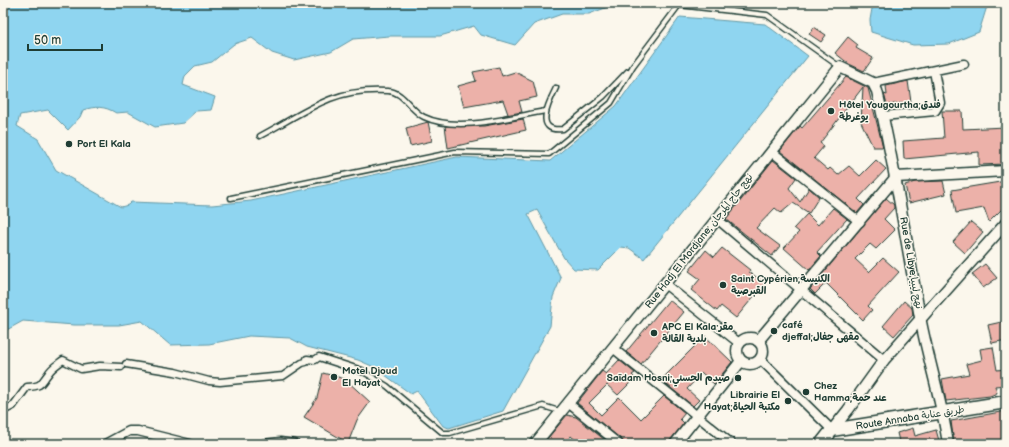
<svg xmlns="http://www.w3.org/2000/svg" width="1009" height="447" font-family="'Balsamiq Sans','Playpen Sans Arabic',sans-serif">
<style>
.water{fill:#8fd5f0;stroke:#6298a5}
.building{fill:#ecb1a9;stroke:#1f3d34}
.lines{fill:none;stroke-linecap:round;stroke-linejoin:round}
.service-casing{stroke:#1f3d34;stroke-width:7}
.pedestrian-casing{stroke:#1f3d34;stroke-width:9}
.minor-casing{stroke:#1f3d34;stroke-width:11}
.tertiary-casing{stroke:#1f3d34;stroke-width:13}
.secondary-casing{stroke:#1f3d34;stroke-width:15}
.service{stroke:#fbf7ec;stroke-width:4}
.pedestrian{stroke:#fbf7ec;stroke-width:6}
.minor{stroke:#fbf7ec;stroke-width:8}
.tertiary{stroke:#fbf7ec;stroke-width:10}
.secondary{stroke:#fbf7ec;stroke-width:12}
.poi-dot{fill:#1f3d34;stroke:#fbf7ec;stroke-width:1.5}
.labels{text-anchor:middle;dominant-baseline:central;stroke-width:3;stroke-linejoin:round;paint-order:stroke}
.poi-label{font-size:10px;font-weight:bold;fill:#1f3d34;stroke:#fbf7ec;text-anchor:start}
.street-label{font-size:10px;fill:#1f3d34;stroke:#fbf7ec}
</style>
<rect width="100%" height="100%" fill="#fbf7ec"/>
<filter id="ink" filterUnits="userSpaceOnUse"><feTurbulence type="fractalNoise" baseFrequency=".025" numOctaves="2"/><feDisplacementMap in="SourceGraphic" scale="8" xChannelSelector="R" yChannelSelector="G"/><feConvolveMatrix kernelMatrix="1 2 1 2 8 2 1 2 1" color-interpolation-filters="sRGB"/></filter>
<g filter="url(#ink)">
<g class="water">
<path d="M3,3H612L608,7L589,14H562L534,24L515,45L481,35L474,26L440,36H389L353,39L331,52L294,60L272,53L252,38L234,44L212,62L195,66L185,76L183,85L215,97L211,110L196,111L183,123L155,127L128,112L116,113C105,106 95,106 83,110L80,117L68,130L48,110L20,115L17,126L38,139L56,170L121,207L128,205L131,202L212,205L251,201L457,157L550,161L616,106L680,17L765,24L808,56L644,259L629,248L621,247L598,270L574,269L564,258L537,210L528,214L561,278L553,297L550,326L503,411L449,428L443,426L417,391L411,394L374,367L358,360L307,347L290,338L249,336L209,344L170,345L142,321L119,325H74L23,321L3,332Z"/>
<polygon points="873,3 988,3 979,32 949,44 913,45 871,32 870,20"/>
</g>
<g class="building">
<polygon points="814,27 826,35 821,42 809,34"/>
<polygon points="848,37 858,45 856,48 873,58 864,71 849,64 835,53"/>
<polygon points="499,67 502,76 515,72 533,81 537,97 519,101 522,112 500,116 508,114 503,100 464,107 458,86 476,81 473,72"/>
<polygon points="846,77 868,88 883,147 873,147 861,122 863,87 820,143 824,146 814,158 828,170 830,168 838,175 849,166 860,176 876,160 886,169 858,199 864,205 857,213 780,151 800,126 802,128"/>
<polygon points="908,81 911,102 887,105 884,94 887,95 886,86"/>
<polygon points="942,111 962,111 963,129 1006,127 1006,164 979,165 979,152 904,159 903,141 944,138"/>
<polygon points="523,119 526,130 448,148 445,126 484,126"/>
<polygon points="428,122 432,141 410,146 406,128"/>
<polygon points="773,160 796,178 789,188 800,202 809,188 819,197 809,213 793,203 781,213 775,208 756,228 780,246 772,256 726,219"/>
<polygon points="943,181 946,194 909,203 905,185 915,182"/>
<polygon points="1006,181 1006,205 989,222 984,208 956,213 952,190"/>
<polygon points="886,198 894,205 894,208 884,219 895,230 876,249 870,244 855,259 869,272 883,258 899,272 868,306 872,310 863,320 826,283 815,294 810,289"/>
<polygon points="833,208 850,221 847,219 817,252 821,256 809,270 784,248 799,232 794,228 807,214 818,225"/>
<polygon points="971,222 983,232 965,253 953,242"/>
<polygon points="722,248 750,270 749,272 765,283 736,318 721,306 717,311 691,290 700,279 689,271 706,250 714,257"/>
<polygon points="985,264 997,278 983,288 972,274"/>
<polygon points="669,300 684,312 641,364 626,352"/>
<polygon points="904,301 912,308 913,315 894,336 883,326"/>
<polygon points="1006,321 1006,340 992,343 988,325"/>
<polygon points="705,336 732,362 714,384 702,373 687,389 699,400 693,406 661,380"/>
<polygon points="993,347 997,370 1005,369 1006,385 995,386 997,393 990,396 946,401 942,379 969,374 966,364 982,360 980,349"/>
<polygon points="619,360 635,373 632,375 635,378 618,395 607,385 589,403 601,415 619,397 641,419 664,396 685,413 680,419 684,423 667,444 624,444 622,440 577,403 602,371 606,374"/>
<polygon points="323,373 345,379 370,402 357,420 348,443 304,417 317,398"/>
<polygon points="1006,411 1006,444 982,444 981,442 972,444 954,444 951,421"/>
<polygon points="567,415 576,417 610,444 580,444 571,436 564,444 543,444"/>
<polygon points="913,428 915,436 936,430 940,444 895,444 895,442 899,441 897,433"/>
</g>
<g class="lines">
<defs>
<g id="service">
<path d="M556,88C549,102 533,133 563,129L603,97L628,71"/>
<path d="M260,136C283,124 307,108 330,99C347,92 370,90 388,91C403,91 411,111 424,117C457,133 511,117 545,111"/>
<polyline points="231,198 455,152 549,154 611,103 633,66 679,5 767,15 840,67"/>
<polyline points="362,371 387,386 443,433 450,433 543,406 559,411"/>
</g>
<g id="pedestrian">
<polyline points="126,364 175,372 209,381 220,382 283,376 302,363 306,362 307,359 315,360 319,357 362,371"/>
<path d="M3,411L13,406L27,387C43,386 40,384 48,374C51,368 58,364 63,360L81,369L100,366L121,367"/>
</g>
<g id="minor">
<polyline points="873,83 964,64"/>
<polyline points="883,116 935,111 940,103 934,71"/>
<polyline points="771,151 860,222"/>
<polyline points="716,218 884,360"/>
<polyline points="666,285 739,343"/>
<polyline points="614,349 732,444"/>
<polyline points="760,359 832,430"/>
<polyline points="568,403 619,444"/>
<polyline points="105,444 129,431 138,431 190,444"/>
<polyline points="264,444 280,442 295,444"/>
</g>
<g id="tertiary">
<circle cx="750" cy="351" r="13"/>
<polyline points="758,341 896,177 1006,171"/>
<polyline points="832,430 848,410 884,360 1006,223"/>
<path d="M535,444L840,67L873,83L877,91C895,166 906,241 920,317C928,360 942,401 948,444"/>
<polyline points="675,444 741,361"/>
</g>
<polyline id="secondary" points="821,444 832,430 1006,402"/>
</defs>
<use href="#service" class="service-casing"/>
<use href="#pedestrian" class="pedestrian-casing"/>
<use href="#minor" class="minor-casing"/>
<use href="#tertiary" class="tertiary-casing"/>
<use href="#secondary" class="secondary-casing"/>
<use href="#service" class="service"/>
<use href="#pedestrian" class="pedestrian"/>
<use href="#minor" class="minor"/>
<use href="#tertiary" class="tertiary"/>
<use href="#secondary" class="secondary"/>
</g>
</g>
<g class="poi-dot">
<circle cx="831" cy="111" r="4"/>
<circle cx="69" cy="144" r="4"/>
<circle cx="723" cy="285" r="4"/>
<circle cx="774" cy="331" r="4"/>
<circle cx="654" cy="333" r="4"/>
<circle cx="334" cy="377" r="4"/>
<circle cx="738" cy="378" r="4"/>
<circle cx="806" cy="392" r="4"/>
<circle cx="788" cy="401" r="4"/>
</g>
<g class="labels">
<g class="poi-label">
<text x="839" y="105">Hôtel Yougourtha;فندق<tspan x="839" dy="12">يوغرطة</tspan></text>
<text x="77" y="144">Port El Kala</text>
<text x="731" y="279">Saint Cypérien;الكنيسة<tspan x="731" dy="12">القبرصية</tspan></text>
<text x="782" y="325">café<tspan x="782" dy="12">djeffal;مقهى جفال</tspan></text>
<text x="662" y="327">APC El Kala;مقر<tspan x="662" dy="12">بلدية القالة</tspan></text>
<text x="342" y="371">Motel Djoud<tspan x="342" dy="12">El Hayat</tspan></text>
<text x="730" y="378" text-anchor="end">Saïdam Hosni;صيدم الحسني</text>
<text x="814" y="386">Chez<tspan x="814" dy="12">Hamma;عند حمة</tspan></text>
<text x="780" y="395" text-anchor="end">Librairie El<tspan x="780" dy="12">Hayat;مكتبة الحياة</tspan></text>
</g>
<g class="street-label">
<text transform="translate(699 241) rotate(-52)">Rue Hadj El Mordjane; نهج حاج المرجان</text>
<text transform="translate(911 263) rotate(80)">Rue de Libye;نهج ليبيا</text>
<text transform="translate(910 418) rotate(-9)">Route Annaba طريق عنابة</text>
</g>
</g>
<rect width="1009" height="447" fill="none" stroke="#fbf7ec" stroke-width="16"/>
<rect x="8" y="8" width="993" height="431" fill="none" stroke="#1f3d34" stroke-width="1.5" filter="url(#ink)"/>
<path d="M28 44v6h74v-6" fill="none" stroke="#1f3d34" stroke-width="2"/>
<text x="34" y="44" font-size="12" fill="#1f3d34" stroke="#fbf7ec" stroke-width="3" paint-order="stroke">50 m</text>
</svg>
